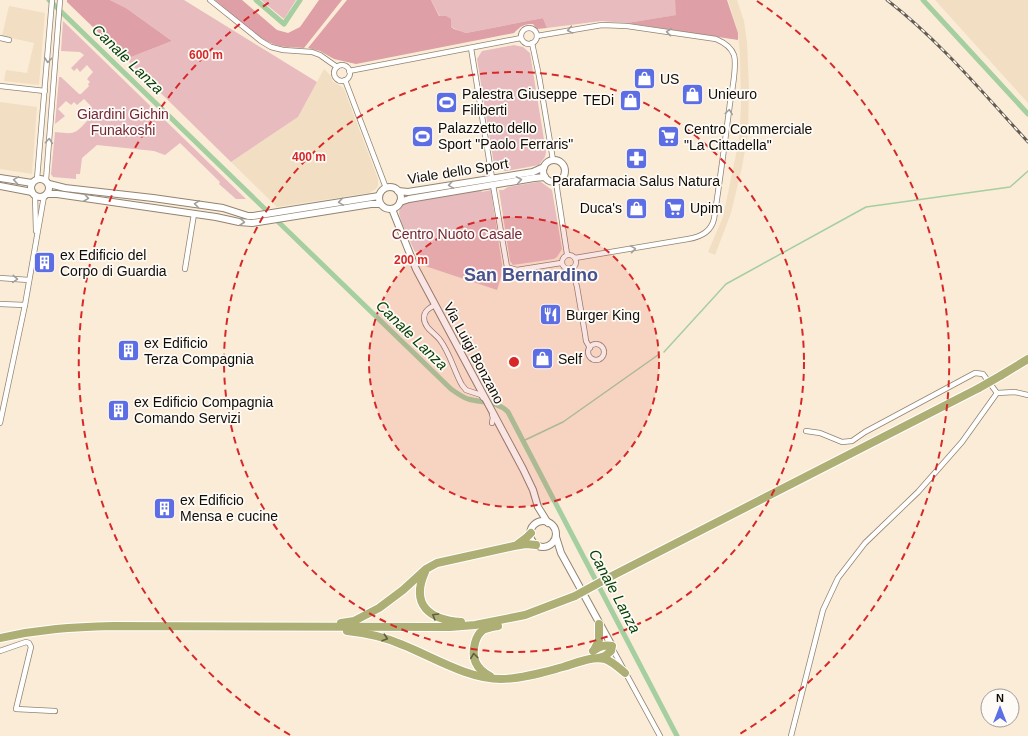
<svg xmlns="http://www.w3.org/2000/svg" width="1028" height="736" font-family="Arial,sans-serif">
<style>
.built{fill:#f2dfc3}
.green{fill:#e8bbbf}
.forest{fill:#de9fa6}
.lines{fill:none;stroke-linecap:round;stroke-linejoin:round}
.stream{stroke:#a5cea1;stroke-width:1.5}
.canal{stroke:#a5cea1;stroke-width:5}
.minor-casing{stroke:#928471;stroke-width:6}
.tertiary-casing{stroke:#928471;stroke-width:8}
.trunk-casing{stroke:#fff;stroke-width:10}
.minor{stroke:#fff;stroke-width:4.5}
.tertiary{stroke:#fff;stroke-width:6}
.trunk{stroke:#aeaf74;stroke-width:8}
.rail-casing{stroke:#645c50;stroke-width:3}
.rail{stroke:#fefbf7;stroke-width:1.5;stroke-dasharray:4.5;stroke-linecap:butt}
.trunk-bridge-casing{stroke:#fff;stroke-width:10;stroke-linecap:butt}
.trunk-bridge{stroke:#aeaf74;stroke-width:8}
.oneway{stroke:#a09e9b}
.oneway2{stroke:#605e3d}
.ring{fill:none;stroke:#d62828;stroke-width:2;stroke-dasharray:7 5}
.labels{text-anchor:middle;dominant-baseline:central;stroke-width:3.5;stroke-linejoin:round;paint-order:stroke}
.poi-label{font-size:14px;fill:#110c06;stroke:#fefbf7;text-anchor:start}
.park-label{font-size:14px;fill:#722736;stroke:#fefbf7}
.street-label{font-size:14px;fill:#110c06;stroke:#fefbf7}
.water-label{font-size:15px;font-style:italic;fill:#064003;stroke:#fefbf7}
.district-label{font-size:18px;font-weight:bold;fill:#47528f;stroke:#fefbf7}
.centre{fill:#d62828;stroke:#fefbf7;stroke-width:2}
.ring-label{font-size:12px;text-anchor:middle;font-weight:bold;fill:#d62828;stroke:#fefbf7;stroke-width:3.5;stroke-linejoin:round;paint-order:stroke}
</style>
<rect width="100%" height="100%" fill="#fbecd7"/>
<g class="built">
<polygon points="728,0 737,0 744,21 747,42 749,88 748,134 742,167 731,213 715,255 708,252 723,217 739,140 741,106 740,55 738,33"/>
<polygon points="935,0 1028,0 1028,103"/>
<polygon points="9,6 45,13 39,85 4,81 6,70 27,73 34,43 2,36"/>
<polygon points="324,69 330,75 333,82 341,86 344,89 378,179 378,186 376,189 369,193 277,207 231,162 298,117"/>
<polygon points="0,102 37,107 32,174 0,169"/>
</g>
<g class="green">
<polygon points="110,0 184,0 317,82 298,117 231,162 126,59 172,41 126,8"/>
<polygon points="261,0 296,0 284,19"/>
<path d="M431,0H675L677,15L627,23L601,21L547,28L543,18L466,33C455,30 445,25 439,15C436,10 434,5 431,0Z"/>
<path d="M63,21L246,199H236L219,184L220,182L180,143L165,155L154,151L97,145L82,158L80,174H76V179L53,177L51,174L55,132C75,134 74,135 88,120L86,118L88,115L84,112L91,106L84,99L77,105L74,102L71,105L66,101L58,109L65,116L55,124L59,77H61L79,94H81L89,86L88,84L90,82L87,79L93,72L87,65L80,72L77,68L74,71L71,68L84,55L80,52L61,51Z"/>
<polygon points="514,45 523,47 530,53 546,152 545,157 539,165 506,171 500,170 495,171 477,59 482,51"/>
<polygon points="537,182 541,182 552,190 562,249 557,257 554,259 513,265 510,261 499,190 503,190 508,187"/>
<path d="M481,190L482,192L491,190L503,271L497,290L419,264L418,261L421,260L419,251L415,252C412,245 399,219 399,212C400,206 404,203 410,201Z"/>
</g>
<g class="forest">
<polygon points="67,0 110,0 126,8 172,41 126,59 67,2"/>
<path d="M215,0H242L277,30L288,33L300,27L319,0H342L304,48C293,47 283,48 273,44C255,37 230,12 215,0Z"/>
<path d="M347,0H431L439,16H446L451,19V27L454,29L466,33L543,18L547,28L537,29L533,24C523,24 521,26 514,33L356,64L334,59L320,51L308,48Z"/>
<polygon points="675,0 727,0 738,33 738,40 627,23 676,15"/>
</g>
<g class="lines">
<g class="stream">
<polyline points="664,352 726,284 866,207 1010,187 1028,171"/>
<polyline points="523,441 563,422 658,355"/>
</g>
<g class="canal">
<path d="M49,0L451,389C457,393 462,397 468,399C483,403 497,401 508,412L677,736"/>
<polyline points="256,0 284,24 300,0"/>
<polyline points="923,0 1028,114"/>
</g>
<defs>
<g id="minor">
<polyline points="210,0 261,41 271,47 283,50 312,52 320,55 337,67"/>
<circle cx="529" cy="36" r="8"/>
<path d="M537,36L602,25L627,26L716,39C723,42 731,47 734,55C737,65 732,92 730,103C725,142 720,180 714,219C711,232 701,237 688,239L575,258"/>
<polyline points="0,38 9,40"/>
<polyline points="532,43 539,76 553,160"/>
<polyline points="471,48 492,178"/>
<circle cx="342" cy="73" r="8"/>
<polyline points="349,71 521,38"/>
<polyline points="345,80 386,188"/>
<polyline points="0,86 45,91"/>
<polyline points="37,179 52,0"/>
<polyline points="46,180 60,0"/>
<polyline points="556,182 567,254"/>
<polyline points="493,185 507,267 517,270 561,263"/>
<polyline points="35,195 36,231"/>
<circle cx="569" cy="262" r="7"/>
<polyline points="572,268 577,287 585,334 586,341 590,348"/>
<polyline points="185,269 194,214"/>
<polyline points="0,278 29,280"/>
<polyline points="0,304 25,305"/>
<path d="M435,305C429,308 424,311 424,318C424,328 435,333 440,340C450,353 454,371 462,385L466,390L481,395L483,398"/>
<circle cx="596" cy="352" r="8"/>
<polyline points="492,415 493,417 492,423"/>
<polyline points="0,423 25,305 44,196"/>
<polyline points="806,431 820,433 842,442 852,441 865,432 975,373 983,374 997,393"/>
<polyline points="612,648 660,736"/>
<polyline points="0,651 26,642 29,643 31,647 16,709 55,711"/>
<polyline points="791,736 823,610 838,578 865,543 918,492 962,442 997,393 1015,392 1028,395"/>
</g>
<g id="tertiary">
<circle cx="554" cy="171" r="11"/>
<polyline points="0,178 32,183"/>
<circle cx="40" cy="188" r="9"/>
<polyline points="49,184 65,188 153,198 223,208 248,216 253,216 379,196"/>
<polyline points="0,186 32,192"/>
<circle cx="390" cy="198" r="11"/>
<polyline points="398,191 408,192 533,172 544,167"/>
<polyline points="47,194 57,194 216,217 239,222 252,223 371,204 380,204"/>
<polyline points="400,202 409,199 534,178 545,177"/>
<polyline points="392,209 416,269 523,469 533,490 538,507 548,523"/>
<circle cx="543" cy="534" r="13"/>
<polyline points="556,537 561,553 612,646"/>
</g>
<g id="trunk">
<polyline points="1000,376 1028,359"/>
<polyline points="518,544 526,538 531,533"/>
<path d="M425,572C410,605 430,620 461,622"/>
<polyline points="606,579 979,388"/>
<polyline points="341,623 354,621 379,608 403,590 426,569 437,563 514,546 526,544 536,545"/>
<path d="M347,631C367,633 385,637 403,645C433,657 468,679 501,679C521,679 544,672 563,667C577,663 591,656 605,659C613,662 619,668 625,673"/>
<path d="M0,638C40,629 72,627 113,626L450,627L475,625L525,615L575,596"/>
<polyline points="594,650 599,640 599,624"/>
<path d="M593,651C599,647 604,644 612,646L611,651L605,656L598,658"/>
<path d="M490,676C476,669 471,658 475,643C476,639 479,633 483,630C487,628 493,627 498,626"/>
</g>
</defs>
<use href="#minor" class="minor-casing"/>
<use href="#tertiary" class="tertiary-casing"/>
<use href="#trunk" class="trunk-casing"/>
<use href="#minor" class="minor"/>
<use href="#tertiary" class="tertiary"/>
<use href="#trunk" class="trunk"/>
<defs>
<path id="rail" d="M887,0C940,41 983,93 1028,142"/>
</defs>
<use href="#rail" class="rail-casing"/>
<use href="#rail" class="rail"/>
<defs>
<g id="trunk-bridge">
<polyline points="979,388 1000,376"/>
<polyline points="575,596 606,579"/>
</g>
</defs>
<use href="#trunk-bridge" class="trunk-bridge-casing"/>
<use href="#trunk-bridge" class="trunk-bridge"/>
</g>
<defs><path id="oneway-chevron" d="M-2-3.5L2.5 0L-2 3.5" fill="none" stroke-width="1.6" stroke-linecap="round" stroke-linejoin="round"/></defs>
<g class="oneway">
<use href="#oneway-chevron" transform="translate(570 30) rotate(170)"/>
<use href="#oneway-chevron" transform="translate(669 32) rotate(-172)"/>
<use href="#oneway-chevron" transform="translate(48 60) rotate(95)"/>
<use href="#oneway-chevron" transform="translate(729 112) rotate(-82)"/>
<use href="#oneway-chevron" transform="translate(49 141) rotate(-85)"/>
<use href="#oneway-chevron" transform="translate(16 180) rotate(-171)"/>
<use href="#oneway-chevron" transform="translate(519 180) rotate(-10)"/>
<use href="#oneway-chevron" transform="translate(451 185) rotate(171)"/>
<use href="#oneway-chevron" transform="translate(86 198) rotate(8)"/>
<use href="#oneway-chevron" transform="translate(341 202) rotate(171)"/>
<use href="#oneway-chevron" transform="translate(197 204) rotate(-172)"/>
<use href="#oneway-chevron" transform="translate(242 222) rotate(6)"/>
<use href="#oneway-chevron" transform="translate(633 249) rotate(-9)"/>
<use href="#oneway-chevron" transform="translate(15 279) rotate(4)"/>
</g>
<g class="oneway2">
<use href="#oneway-chevron" transform="translate(435 616) rotate(-149)"/>
<use href="#oneway-chevron" transform="translate(385 638) rotate(18)"/>
<use href="#oneway-chevron" transform="translate(474 656) rotate(-97)"/>
</g>
<circle cx="514" cy="362" r="145" fill="#d62828" fill-opacity=".12"/>
<g class="ring">
<circle cx="514" cy="362" r="145"/>
<circle cx="514" cy="362" r="290"/>
<path d="M290 735A435 435 0 0 1 271 1M757 1A435 435 0 0 1 738 735"/>
</g>
<defs>
<symbol id="shop-square" viewBox="-11 -11 22 22"><rect x="-9" y="-9" width="18" height="18" rx="4" fill="#5d6de4" stroke="#fefbf7"/><path d="M-5-2.5h2.3a2.7 3.5 0 0 1 5.4 0H5L5.5 6h-11ZM-1.5-2.5h3a1.5 2.3 0 0 0-3 0Z" fill="#fff"/></symbol>
<symbol id="stadium-square" viewBox="-11 -11 22 22"><rect x="-9" y="-9" width="18" height="18" rx="4" fill="#5d6de4" stroke="#fefbf7"/><path d="M0-5a6.5 5 0 1 0 0 10a6.5 5 0 1 0 0-10ZM-3.5-1.8h7v3.6h-7Z" fill="#fff"/></symbol>
<symbol id="supermarket-square" viewBox="-11 -11 22 22"><rect x="-9" y="-9" width="18" height="18" rx="4" fill="#5d6de4" stroke="#fefbf7"/><path d="M-6-5.5h2.5l.6 2H6L4.5 2H-2.5L-4.4-4H-6ZM-1.5 3.2a1.3 1.3 0 1 0 .1 0ZM3 3.2a1.3 1.3 0 1 0 .1 0Z" fill="#fff"/></symbol>
<symbol id="pharmacy-square" viewBox="-11 -11 22 22"><rect x="-9" y="-9" width="18" height="18" rx="4" fill="#5d6de4" stroke="#fefbf7"/><path d="M-2-6h4v4h4v4h-4v4h-4v-4h-4v-4h4Z" fill="#fff"/></symbol>
<symbol id="building-square" viewBox="-11 -11 22 22"><rect x="-9" y="-9" width="18" height="18" rx="4" fill="#5d6de4" stroke="#fefbf7"/><path d="M-4-6H4V6H1V3H-1V6H-4ZM-2.5-4.3h1.7v1.8h-1.7ZM.8-4.3h1.7v1.8H.8ZM-2.5-1h1.7V.8h-1.7ZM.8-1h1.7V.8H.8Z" fill="#fff"/></symbol>
<symbol id="restaurant-square" viewBox="-11 -11 22 22"><rect x="-9" y="-9" width="18" height="18" rx="4" fill="#5d6de4" stroke="#fefbf7"/><path d="M-5-6h1v4h1v-4h1v4h1v-4h1v5L-1.5 .5V6h-2V.5L-5-1ZM5-6V6H3V1.5H1.5Q1.5-4 5-6Z" fill="#fff"/></symbol>
</defs>
<g fill-rule="evenodd">
<use href="#shop-square" x="632" y="66" width="25" height="25"/>
<use href="#shop-square" x="680" y="82" width="25" height="25"/>
<use href="#shop-square" x="618" y="88" width="25" height="25"/>
<use href="#stadium-square" x="434" y="90" width="25" height="25"/>
<use href="#stadium-square" x="410" y="124" width="25" height="25"/>
<use href="#supermarket-square" x="656" y="124" width="25" height="25"/>
<use href="#pharmacy-square" x="624" y="146" width="25" height="25"/>
<use href="#shop-square" x="624" y="196" width="25" height="25"/>
<use href="#supermarket-square" x="662" y="196" width="25" height="25"/>
<use href="#building-square" x="32" y="250" width="25" height="25"/>
<use href="#restaurant-square" x="538" y="302" width="25" height="25"/>
<use href="#building-square" x="116" y="338" width="25" height="25"/>
<use href="#shop-square" x="530" y="346" width="25" height="25"/>
<use href="#building-square" x="106" y="398" width="25" height="25"/>
<use href="#building-square" x="152" y="496" width="25" height="25"/>
</g>
<g class="labels">
<g class="poi-label">
<text x="660" y="79">US</text>
<text x="462" y="94">Palestra Giuseppe<tspan x="462" dy="16">Filiberti</tspan></text>
<text x="708" y="94">Unieuro</text>
<text x="614" y="100" text-anchor="end">TEDi</text>
<text x="438" y="128">Palazzetto dello<tspan x="438" dy="16">Sport "Paolo Ferraris"</tspan></text>
<text x="684" y="129">Centro Commerciale<tspan x="684" dy="16">"La Cittadella"</tspan></text>
<text x="636" y="181" text-anchor="middle">Parafarmacia Salus Natura</text>
<text x="622" y="208" text-anchor="end">Duca's</text>
<text x="690" y="208">Upim</text>
<text x="60" y="255">ex Edificio del<tspan x="60" dy="16">Corpo di Guardia</tspan></text>
<text x="566" y="315">Burger King</text>
<text x="144" y="343">ex Edificio<tspan x="144" dy="16">Terza Compagnia</tspan></text>
<text x="558" y="359">Self</text>
<text x="134" y="402">ex Edificio Compagnia<tspan x="134" dy="16">Comando Servizi</tspan></text>
<text x="180" y="500">ex Edificio<tspan x="180" dy="16">Mensa e cucine</tspan></text>
</g>
<g class="park-label">
<text x="123" y="114">Giardini Gichin<tspan x="123" dy="16">Funakoshi</tspan></text>
<text x="457" y="234">Centro Nuoto Casale</text>
</g>
<g class="street-label">
<text transform="translate(458 171) rotate(-9)">Viale dello Sport</text>
<text transform="translate(474 353) rotate(62)">Via Luigi Bonzano</text>
</g>
<g class="water-label">
<text transform="translate(128 59) rotate(44)">Canale Lanza</text>
<text transform="translate(412 335) rotate(44)">Canale Lanza</text>
<text transform="translate(615 591) rotate(62)">Canale Lanza</text>
</g>
<g class="district-label">
<text x="531" y="275">San Bernardino</text>
</g>
</g>
<circle cx="514" cy="362" r="6" class="centre"/>
<g class="ring-label">
<text x="206" y="59">600 m</text>
<text x="309" y="161">400 m</text>
<text x="411" y="264">200 m</text>
</g>
<g transform="translate(1000 708)"><circle r="19" fill="#fefbf7" stroke="#9f9b97"/>
<path d="M0-3L7 15L0 10L-7 15Z" fill="#5d6de4"/>
<text y="-6" font-size="11" font-weight="bold" text-anchor="middle" fill="#110c06">N</text>
</g>
</svg>
